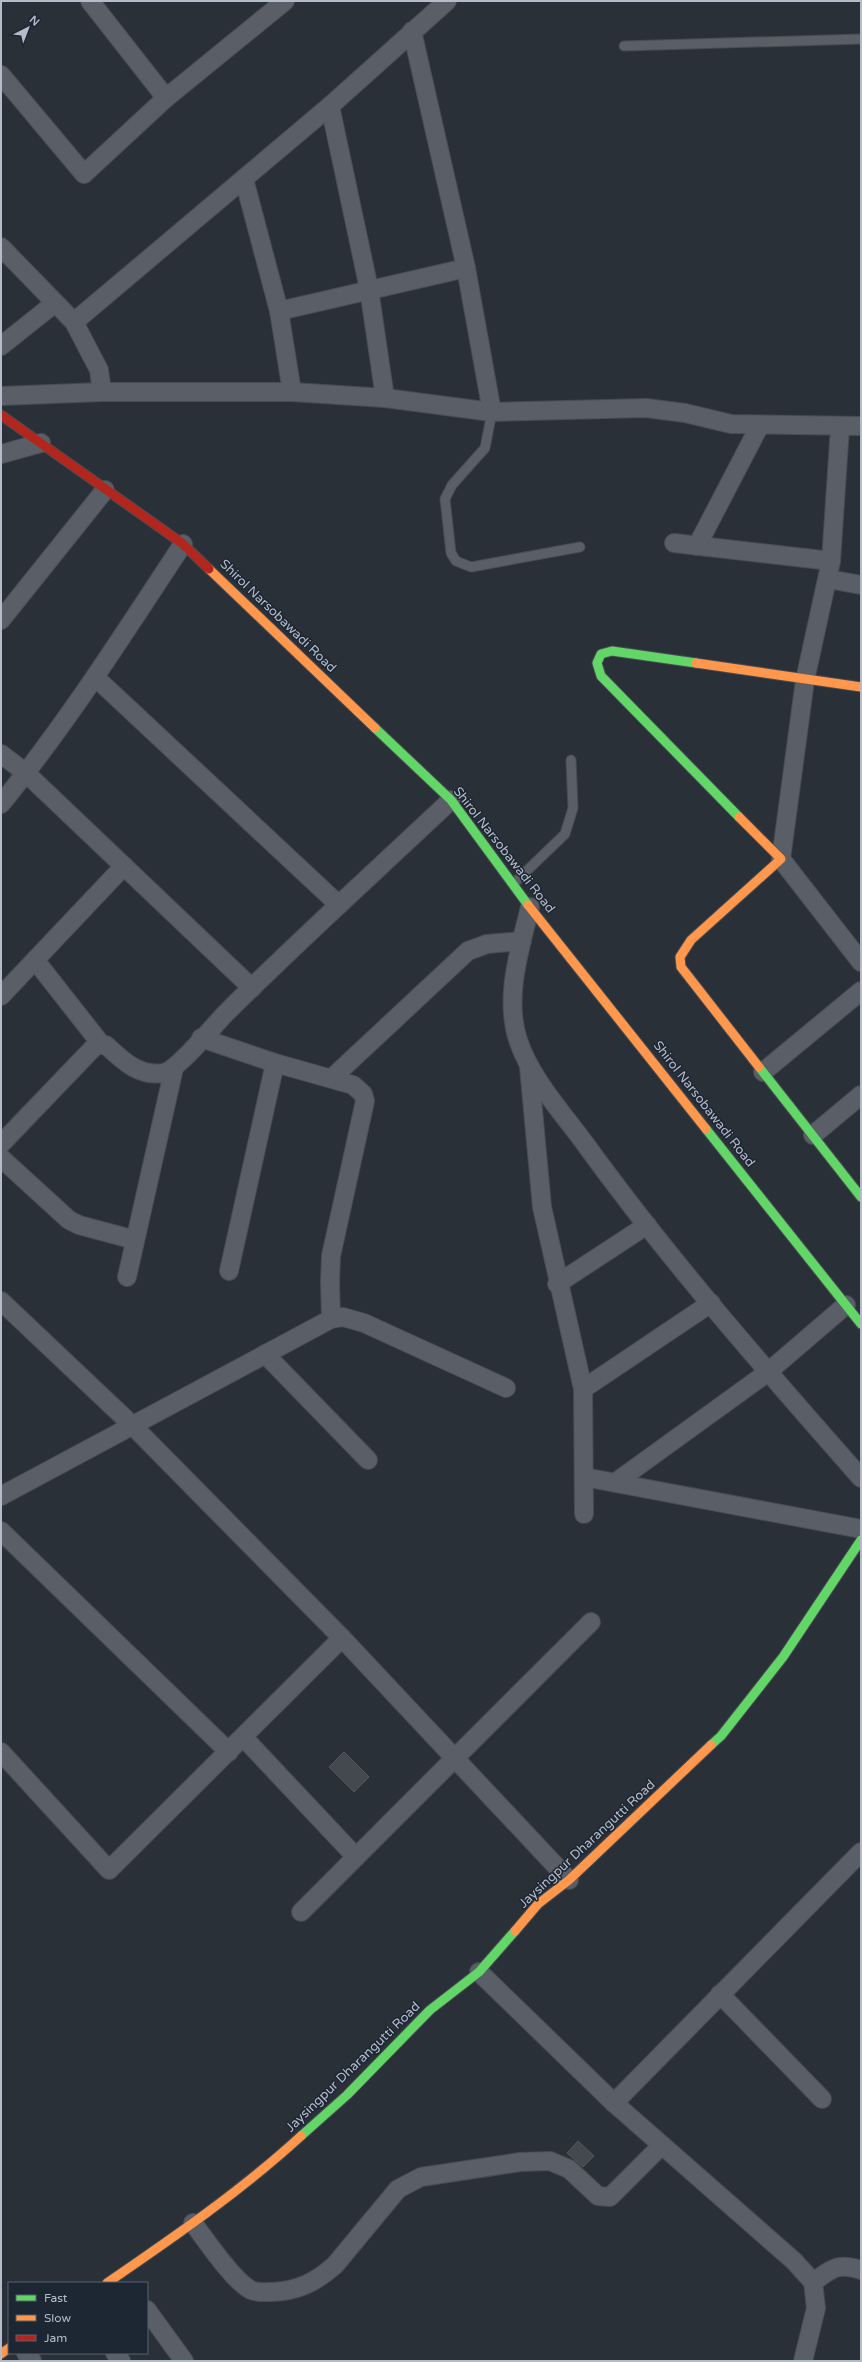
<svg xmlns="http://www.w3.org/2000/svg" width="862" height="2362" font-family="'Varela Round',sans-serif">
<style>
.building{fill:#444950;stroke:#52575f}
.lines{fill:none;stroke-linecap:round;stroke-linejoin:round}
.lane-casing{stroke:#484c53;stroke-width:11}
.street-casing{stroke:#484c53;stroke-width:20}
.fast-casing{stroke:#484c53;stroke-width:11}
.slow-casing{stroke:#484c53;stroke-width:11}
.jam-casing{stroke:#484c53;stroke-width:11}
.lane{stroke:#5a5e66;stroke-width:9}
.street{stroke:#5a5e66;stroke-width:18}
.fast{stroke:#63d668;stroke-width:9}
.slow{stroke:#ff974d;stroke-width:9}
.jam{stroke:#b3261e;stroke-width:9}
.labels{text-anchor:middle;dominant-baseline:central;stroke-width:3;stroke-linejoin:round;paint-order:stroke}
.street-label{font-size:13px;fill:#b4bcc9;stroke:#1d2633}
</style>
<rect width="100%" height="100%" fill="#2a3038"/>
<g class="building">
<polygon points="344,1752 369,1777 354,1792 329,1767"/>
<polygon points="578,2141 594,2156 583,2167 567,2153"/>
</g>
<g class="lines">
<defs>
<g id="lane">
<polyline points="624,46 861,39"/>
<polyline points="492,412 485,448 452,485 445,499 451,553 456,561 471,567 580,547"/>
<polyline points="513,884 565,834 573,808 571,760"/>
</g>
<g id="street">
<polyline points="90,1 166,98"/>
<polyline points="412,31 466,268 492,412"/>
<polyline points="1,75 84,174 166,98 285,1"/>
<polyline points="330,106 369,289 385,398"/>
<polyline points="244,179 279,311 292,392"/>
<polyline points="1,247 74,322 99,370 102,392"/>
<polyline points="279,311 466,268"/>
<polyline points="74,322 330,106 447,1"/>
<polyline points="1,346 55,303"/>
<polyline points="1,396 102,392 292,392 385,398 492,412 646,408 685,413 731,424 861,426"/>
<polyline points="840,427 831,561 805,680 781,859 861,962"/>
<polyline points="1,454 41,443"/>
<polyline points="674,543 831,561"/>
<polyline points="697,546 760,425"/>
<polyline points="828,579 861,585"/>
<polyline points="1,620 105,490"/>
<polyline points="95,677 339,905"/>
<polyline points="1,754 26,773 252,988"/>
<path d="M1,804C68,722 125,632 183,544"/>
<path d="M530,907C520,949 504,997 518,1040C531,1079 562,1112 586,1145C670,1261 766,1370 861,1478"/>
<polyline points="35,960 101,1044"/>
<polyline points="1,996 124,866"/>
<polyline points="201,1038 275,1063 353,1085 363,1094 365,1101 331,1256 330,1282 331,1319"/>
<polyline points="529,1067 542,1207 583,1389 584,1514"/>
<polyline points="763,1072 861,991"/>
<polyline points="332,1078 468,951 487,944 522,941"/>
<polyline points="813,1135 861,1095"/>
<path d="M1,1144L96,1045H106C122,1060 139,1077 163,1073C177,1071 214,1025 226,1013C299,940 376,871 451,800"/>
<polyline points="1,1158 69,1220 79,1225 135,1240"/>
<polyline points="229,1271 275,1063"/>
<polyline points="127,1277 174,1068"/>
<polyline points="557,1284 647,1225"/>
<polyline points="1,1301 132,1425 342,1638 569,1880"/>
<polyline points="265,1354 368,1460"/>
<polyline points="583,1389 711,1303"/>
<polyline points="584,1477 861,1529"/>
<polyline points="616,1482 768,1372 846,1305"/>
<polyline points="1,1496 331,1319 343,1317 364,1323 506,1388"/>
<polyline points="1,1531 229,1752"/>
<polyline points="244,1738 356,1857"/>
<polyline points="1,1752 109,1870 342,1638"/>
<polyline points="301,1912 591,1622"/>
<polyline points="479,1972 614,2103 794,2261 813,2282 816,2308 803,2361"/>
<polyline points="720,1994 822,2099"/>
<polyline points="614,2103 861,1852"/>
<path d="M193,2223C206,2240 233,2281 251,2290C257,2293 266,2292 272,2292C298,2291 316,2282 335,2265L398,2189L421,2177L520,2162L550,2161L569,2169L598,2196L610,2197L662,2145"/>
<path d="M813,2282C832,2269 837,2262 861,2270"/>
<polyline points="147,2310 184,2361"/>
<polyline points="26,2353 32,2361"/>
<polyline points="115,2353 121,2361"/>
</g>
<g id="fast">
<polyline points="696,663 612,651 601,654 597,663 601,676 739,817"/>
<polyline points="375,728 451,800 528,905"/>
<polyline points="759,1067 861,1197"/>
<polyline points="706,1129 861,1324"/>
<polyline points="711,1745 721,1736 783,1657 861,1540"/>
<polyline points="301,2136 347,2095 430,2010 479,1972 515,1931"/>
</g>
<g id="slow">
<polyline points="209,569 375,728"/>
<polyline points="696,663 861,687"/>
<polyline points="739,817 781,859 691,940 680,957 681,967 759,1067"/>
<polyline points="528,905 706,1129"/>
<polyline points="515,1931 538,1904 569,1880 711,1745"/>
<path d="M107,2283C174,2237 241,2191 301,2136"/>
<polyline points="1,2354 9,2348"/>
</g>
<polyline id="jam" points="1,415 183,544 209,569"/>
</defs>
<use href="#lane" class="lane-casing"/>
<use href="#street" class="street-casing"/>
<use href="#fast" class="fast-casing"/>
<use href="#slow" class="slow-casing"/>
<use href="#jam" class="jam-casing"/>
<use href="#lane" class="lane"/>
<use href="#street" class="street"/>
<use href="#fast" class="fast"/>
<use href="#slow" class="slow"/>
<use href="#jam" class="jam"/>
</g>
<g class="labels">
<g class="street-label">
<text transform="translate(278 616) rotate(44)">Shirol Narsobawadi Road</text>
<text transform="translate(504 850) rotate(52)">Shirol Narsobawadi Road</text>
<text transform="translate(704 1104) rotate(52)">Shirol Narsobawadi Road</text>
<text transform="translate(587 1844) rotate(-43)">Jaysingpur Dharangutti Road</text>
<text transform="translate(353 2067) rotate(-44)">Jaysingpur Dharangutti Road</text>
</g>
</g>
<rect width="862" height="2362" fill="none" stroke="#b4bcc9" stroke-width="4"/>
<rect x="8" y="2282" width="140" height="72" fill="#1d2633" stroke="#59626f"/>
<rect x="16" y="2295" width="20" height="6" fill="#63d668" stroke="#59626f"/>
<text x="44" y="2302" font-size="12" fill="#b4bcc9">Fast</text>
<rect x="16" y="2315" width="20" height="6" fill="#ff974d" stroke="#59626f"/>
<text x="44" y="2322" font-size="12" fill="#b4bcc9">Slow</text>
<rect x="16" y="2335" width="20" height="6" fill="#b3261e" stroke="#59626f"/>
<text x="44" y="2342" font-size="12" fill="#b4bcc9">Jam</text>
<g transform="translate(28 28) rotate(42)" stroke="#1d2633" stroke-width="3" paint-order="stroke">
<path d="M0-3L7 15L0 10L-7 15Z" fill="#b4bcc9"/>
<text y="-6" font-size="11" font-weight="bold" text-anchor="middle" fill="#b4bcc9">N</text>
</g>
</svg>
